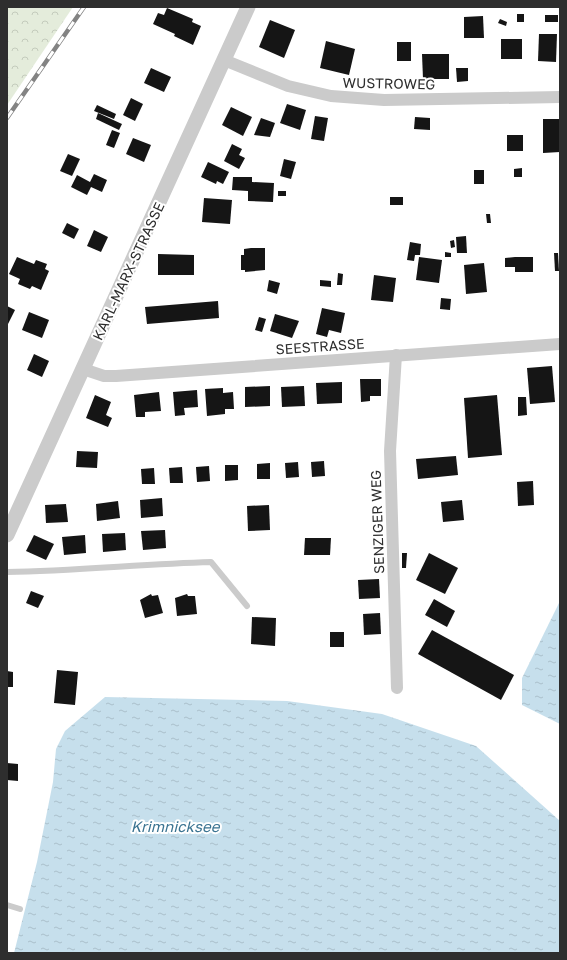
<svg xmlns="http://www.w3.org/2000/svg" width="567" height="960" font-family="'Golos Text',sans-serif">
<style>
.forest{fill:url(#forest-crowns)}
.water{fill:url(#water-ripples)}
.building{fill:#151515}
.lines{fill:none;stroke-linecap:round;stroke-linejoin:round}
.service{stroke:#cbcbcb;stroke-width:6}
.minor{stroke:#cbcbcb;stroke-width:12}
.tertiary{stroke:#cbcbcb;stroke-width:15}
.rail-casing{stroke:#838383;stroke-width:4.5}
.rail{stroke:#fff;stroke-width:3;stroke-dasharray:9;stroke-linecap:butt}
.labels{text-anchor:middle;dominant-baseline:central;stroke-width:4;stroke-linejoin:round;paint-order:stroke}
.street-label{font-size:14px;fill:#2e2e2e;stroke:#fff}
.water-label{font-size:15px;font-style:italic;fill:#3a7391;stroke:#fff}
</style>
<defs>
<pattern id="forest-crowns" width="20" height="18" patternUnits="userSpaceOnUse"><rect width="20" height="18" fill="#e4ecdb"/><path d="M2 6a3 3 0 1 1 6 0M12 15a3 3 0 1 1 6 0" fill="none" stroke="#c4cbbc"/></pattern>
<pattern id="water-ripples" width="26" height="14" patternUnits="userSpaceOnUse"><rect width="26" height="14" fill="#c6dfec"/><path d="M2 4q2-2 4 0t4 0M15 11q2-2 4 0t4 0" fill="none" stroke="#aac0cb"/></pattern>
</defs>
<rect width="100%" height="100%" fill="#fff"/>
<polygon class="forest" points="7,7 73,7 7,105"/>
<g class="water">
<polygon points="560,601 560,724 522,705 522,678"/>
<polygon points="105,697 287,701 382,714 476,746 560,821 560,953 14,953 37,862 53,782 56,749 65,731"/>
</g>
<g class="building">
<polygon points="167,8 193,19 192,22 201,26 193,45 174,36 175,34 153,24 158,13 164,15"/>
<rect x="517" y="14" width="7" height="8"/>
<rect x="545" y="15" width="13" height="7"/>
<polygon points="483,16 484,38 464,38 464,17"/>
<polygon points="500,19 507,22 506,26 498,23"/>
<polygon points="270,20 295,30 284,58 259,47"/>
<polygon points="539,34 557,34 556,62 538,61"/>
<rect x="501" y="39" width="21" height="20"/>
<polygon points="326,41 355,49 349,75 320,68"/>
<rect x="397" y="42" width="14" height="19"/>
<polygon points="422,54 449,54 449,79 423,79"/>
<polygon points="151,68 171,77 164,92 144,83"/>
<polygon points="456,68 468,68 468,81 457,82"/>
<polygon points="131,98 143,104 135,121 123,115"/>
<polygon points="287,104 306,110 300,130 280,123"/>
<polygon points="97,105 116,114 114,119 94,111"/>
<polygon points="231,107 252,117 243,136 222,125"/>
<polygon points="98,113 122,124 119,130 96,119"/>
<polygon points="315,116 328,118 324,141 311,139"/>
<polygon points="415,117 430,118 430,130 414,129"/>
<polygon points="261,118 275,123 270,137 254,135"/>
<polygon points="543,119 560,119 560,152 543,153"/>
<polygon points="112,130 120,133 114,148 106,145"/>
<rect x="507" y="135" width="16" height="16"/>
<polygon points="133,138 151,145 144,162 126,154"/>
<polygon points="232,144 242,149 239,155 245,158 239,169 224,161"/>
<polygon points="68,154 80,159 72,176 60,171"/>
<polygon points="284,159 296,162 291,179 280,176"/>
<polygon points="208,162 229,172 223,184 217,181 216,184 201,177"/>
<polygon points="522,168 522,177 514,177 514,169"/>
<rect x="474" y="170" width="10" height="14"/>
<polygon points="94,174 107,180 102,192 91,187 87,195 71,187 77,175 90,182"/>
<polygon points="233,177 252,177 252,182 274,183 273,202 248,201 248,191 232,190"/>
<rect x="278" y="191" width="8" height="5"/>
<rect x="390" y="197" width="13" height="8"/>
<polygon points="204,198 232,200 230,224 202,222"/>
<polygon points="486,214 490,214 491,223 487,223"/>
<polygon points="67,223 79,229 74,239 62,233"/>
<polygon points="94,230 108,237 101,252 87,246"/>
<polygon points="466,236 467,253 457,253 456,237"/>
<polygon points="454,240 455,247 451,248 450,241"/>
<polygon points="410,242 421,244 420,255 415,255 414,261 407,260"/>
<polygon points="251,248 265,248 265,270 245,272 245,270 241,270 241,255 244,255 244,249"/>
<polygon points="445,252 451,253 451,257 445,257"/>
<polygon points="554,253 558,253 559,271 555,271"/>
<polygon points="158,254 194,255 194,275 158,275"/>
<polygon points="17,257 34,264 36,260 47,264 45,269 49,271 41,290 32,286 30,289 18,284 20,279 9,274"/>
<polygon points="419,257 442,260 439,283 416,280"/>
<polygon points="515,257 533,257 533,272 515,272 515,267 505,267 505,258"/>
<polygon points="484,263 487,292 466,294 464,265"/>
<polygon points="338,273 343,274 342,285 337,285"/>
<polygon points="374,275 396,278 393,302 371,300"/>
<polygon points="269,280 280,283 277,294 267,291"/>
<polygon points="320,280 331,281 331,287 320,286"/>
<polygon points="441,298 451,299 450,310 440,309"/>
<polygon points="218,301 219,318 147,324 145,307"/>
<polygon points="7,306 15,310 8,324 7,323"/>
<polygon points="322,308 345,313 341,333 329,330 327,337 316,334"/>
<polygon points="29,312 49,320 42,338 22,330"/>
<polygon points="275,314 299,321 292,338 270,331"/>
<polygon points="259,317 266,319 262,332 255,330"/>
<polygon points="34,354 49,361 42,377 27,370"/>
<polygon points="552,366 555,402 530,404 527,368"/>
<polygon points="360,379 381,379 381,396 370,396 370,401 361,402"/>
<polygon points="342,382 342,403 317,404 316,383"/>
<polygon points="270,386 270,406 245,407 245,387"/>
<polygon points="304,386 305,406 282,407 281,387"/>
<polygon points="223,388 223,393 233,392 234,409 225,409 225,414 207,416 205,389"/>
<polygon points="197,390 198,407 184,408 185,415 175,416 173,392"/>
<polygon points="159,392 161,411 145,412 145,417 136,417 134,395"/>
<polygon points="95,395 111,402 106,415 112,418 108,427 86,418"/>
<polygon points="497,395 502,455 468,458 464,398"/>
<polygon points="518,397 526,397 527,415 518,416"/>
<polygon points="77,451 98,452 97,468 76,467"/>
<polygon points="456,456 458,475 418,479 416,459"/>
<polygon points="324,461 325,476 312,477 311,462"/>
<polygon points="298,462 299,477 286,478 285,463"/>
<polygon points="270,463 270,479 257,479 257,464"/>
<polygon points="225,465 238,465 238,480 225,481"/>
<polygon points="209,466 210,481 197,482 196,467"/>
<polygon points="182,467 183,483 170,483 169,468"/>
<polygon points="154,468 155,484 142,484 141,469"/>
<polygon points="533,481 534,505 518,506 517,482"/>
<polygon points="162,498 163,516 141,518 140,500"/>
<polygon points="462,500 464,520 443,522 441,502"/>
<polygon points="118,501 120,518 97,521 96,504"/>
<polygon points="66,504 68,522 46,523 45,505"/>
<polygon points="269,505 270,530 248,531 247,506"/>
<polygon points="165,530 166,548 143,550 141,531"/>
<polygon points="125,533 126,550 103,552 102,534"/>
<polygon points="34,535 54,544 46,560 26,551"/>
<polygon points="85,535 86,553 64,555 62,537"/>
<polygon points="305,538 331,538 330,555 304,555"/>
<polygon points="402,553 407,553 406,568 402,568"/>
<polygon points="429,553 458,568 445,594 416,580"/>
<polygon points="379,579 380,598 359,599 358,580"/>
<polygon points="31,591 44,596 38,608 26,603"/>
<polygon points="151,594 152,596 158,595 163,613 145,618 140,600"/>
<polygon points="187,594 188,596 195,596 197,614 177,616 175,598"/>
<polygon points="434,599 455,611 447,627 425,615"/>
<polygon points="380,613 381,634 364,635 363,614"/>
<polygon points="252,617 276,618 275,646 251,644"/>
<polygon points="432,630 514,675 501,700 418,654"/>
<rect x="330" y="632" width="14" height="15"/>
<polygon points="57,670 78,672 75,705 54,703"/>
<polygon points="7,671 13,672 13,687 7,687"/>
<polygon points="7,763 18,764 18,781 7,780"/>
</g>
<g class="lines">
<g class="service">
<path d="M7,572C75,571 143,564 211,562L247,606"/>
<polyline points="7,905 20,909"/>
</g>
<g class="minor">
<polyline points="224,60 288,86 331,96 384,100 560,97"/>
<polyline points="396,355 390,451 397,688"/>
<polyline points="83,369 104,376 116,376 560,344"/>
</g>
<polyline class="tertiary" points="7,535 248,7"/>
<defs>
<polyline id="rail" points="7,118 84,7"/>
</defs>
<use href="#rail" class="rail-casing"/>
<use href="#rail" class="rail"/>
</g>
<g class="labels">
<g class="street-label">
<text transform="translate(389 83) rotate(1)">WUSTROWEG</text>
<text transform="translate(128 271) rotate(-65)">KARL-MARX-STRASSE</text>
<text transform="translate(320 346) rotate(-4)">SEESTRASSE</text>
<text transform="translate(377 522) rotate(-92)">SENZIGER WEG</text>
</g>
<g class="water-label">
<text x="175" y="826">Krimnicksee</text>
</g>
</g>
<rect width="567" height="960" fill="none" stroke="#2e2e2e" stroke-width="16"/>
</svg>
